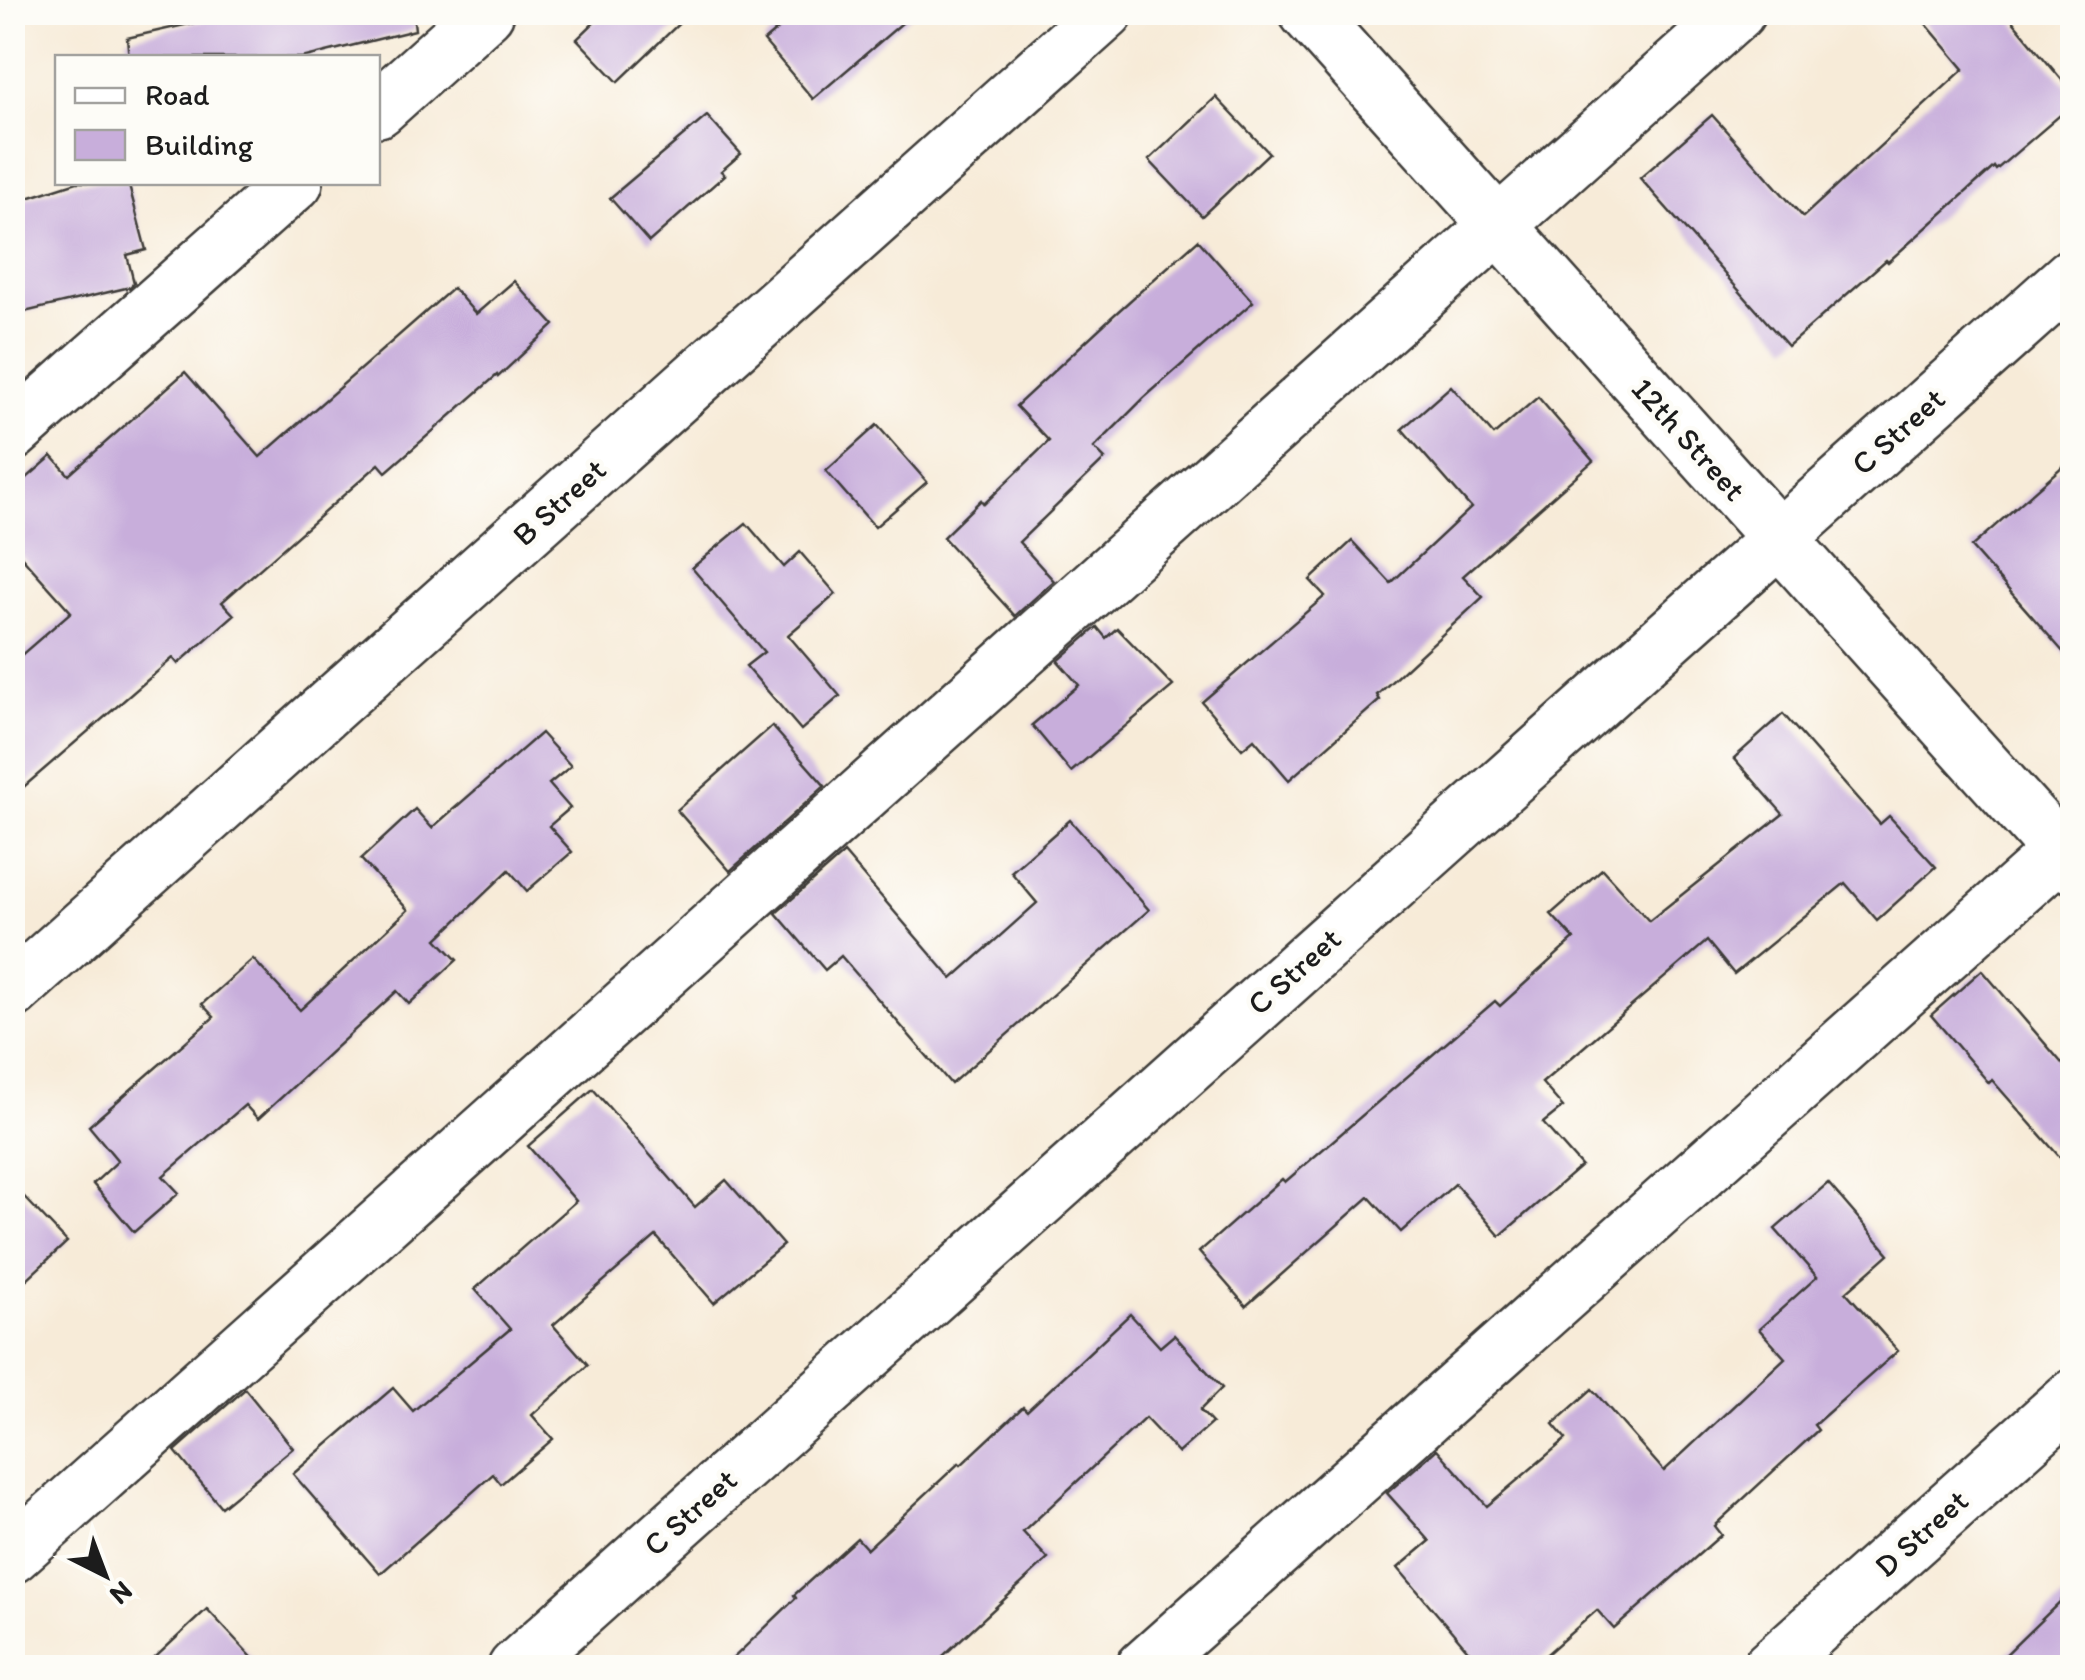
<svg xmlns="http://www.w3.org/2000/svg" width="2085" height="1680" font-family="Itim,sans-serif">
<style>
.building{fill:#c8aedb}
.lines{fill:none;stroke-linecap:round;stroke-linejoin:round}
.minor-casing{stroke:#3d3b38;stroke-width:60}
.minor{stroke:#fff;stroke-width:55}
.labels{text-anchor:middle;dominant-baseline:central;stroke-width:9;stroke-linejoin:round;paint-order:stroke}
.street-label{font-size:32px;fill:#1c1c1c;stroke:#fdfcf7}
</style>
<rect width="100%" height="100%" fill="#fdfcf7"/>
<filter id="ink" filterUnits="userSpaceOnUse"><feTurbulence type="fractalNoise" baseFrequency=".01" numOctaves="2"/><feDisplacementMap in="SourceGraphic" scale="20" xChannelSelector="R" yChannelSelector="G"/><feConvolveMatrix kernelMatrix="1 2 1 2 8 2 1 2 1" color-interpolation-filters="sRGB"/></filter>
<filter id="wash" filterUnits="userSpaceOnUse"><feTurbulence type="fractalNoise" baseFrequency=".0048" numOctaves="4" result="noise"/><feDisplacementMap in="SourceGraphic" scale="40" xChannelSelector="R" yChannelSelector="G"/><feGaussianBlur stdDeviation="2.25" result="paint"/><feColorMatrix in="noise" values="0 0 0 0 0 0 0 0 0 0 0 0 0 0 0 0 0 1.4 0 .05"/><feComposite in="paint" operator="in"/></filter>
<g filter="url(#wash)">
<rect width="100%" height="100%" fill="#f7ebd8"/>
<g id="blocks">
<g class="building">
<polygon points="242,12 413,12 415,30 302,58 129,58 127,38"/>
<polygon points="605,12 691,12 618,82 577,39"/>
<polygon points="798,12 915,12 813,99 764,41"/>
<polygon points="1916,12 2005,12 2072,92 2072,105 1996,170 1994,167 1888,262 1886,260 1788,346 1640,178 1712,115 1803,217 1964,69"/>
<polygon points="1216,97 1269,153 1202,216 1149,160"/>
<polygon points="707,116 741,154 721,171 725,175 649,242 610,198"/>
<polygon points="77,182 128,182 146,250 127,255 134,283 130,287 12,315 12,203"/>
<polygon points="1198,240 1253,302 1144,398 1094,448 1105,459 1019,542 1054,581 1015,616 943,537 981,500 984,504 1049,441 1016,406 1114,315"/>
<polygon points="514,281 554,325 498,377 497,375 386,472 379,464 222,602 234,615 178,664 173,658 12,797 12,663 71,612 12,546 12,491 52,456 69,475 185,372 260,457 453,288 476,314"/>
<polygon points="1451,386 1494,435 1538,397 1593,461 1463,576 1483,597 1377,695 1380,700 1289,780 1254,739 1242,749 1202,702 1325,596 1310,580 1352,541 1391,583 1471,508 1402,429"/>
<polygon points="877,425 927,482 875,527 826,471"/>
<polygon points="2072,458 2072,662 1971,547"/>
<polygon points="746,523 784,567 800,552 836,594 788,635 840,696 801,730 746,666 764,652 692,568"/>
<polygon points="1097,627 1106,638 1117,628 1173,686 1071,772 1032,725 1079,685 1058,661"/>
<polygon points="1783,714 1880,824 1889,816 1936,867 1877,920 1845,883 1734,974 1707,941 1542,1083 1563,1107 1543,1123 1581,1166 1500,1236 1455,1184 1401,1232 1369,1197 1246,1306 1199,1252 1282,1179 1285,1182 1495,1001 1500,1006 1574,939 1551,914 1602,869 1649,921 1783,814 1734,758"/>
<polygon points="772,726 825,786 730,871 677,810"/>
<polygon points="541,733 571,766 549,784 570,808 549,826 572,852 527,891 509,870 437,939 457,960 409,1004 397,991 258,1119 245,1105 163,1176 179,1193 134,1232 93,1184 118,1161 89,1126 214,1017 202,1004 253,959 300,1010 408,910 361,859 415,809 432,828"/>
<polygon points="1070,820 1149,910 951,1084 841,956 825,970 776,913 844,853 952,979 1037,903 1011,872"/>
<polygon points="1982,970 2072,1075 2072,1171 1992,1080 1989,1083 1931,1015"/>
<polygon points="593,1089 695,1207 726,1180 783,1245 714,1303 656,1236 553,1325 588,1365 532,1415 553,1439 501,1484 493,1474 380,1574 293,1474 393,1388 413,1411 510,1329 475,1289 576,1201 528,1146"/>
<polygon points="1828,1183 1889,1254 1846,1292 1898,1351 1814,1425 1818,1430 1714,1526 1721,1535 1614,1629 1597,1610 1531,1668 1483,1668 1398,1568 1430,1541 1387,1493 1437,1449 1487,1506 1566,1439 1553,1424 1592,1389 1664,1471 1785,1358 1759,1329 1817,1277 1775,1229"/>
<polygon points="12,1184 67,1242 12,1293"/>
<polygon points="1130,1314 1160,1347 1174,1335 1222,1388 1200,1410 1212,1423 1178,1453 1145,1418 1023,1532 1048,1559 930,1668 723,1668 796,1598 794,1595 857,1538 867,1549 959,1463 961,1465 1023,1407 1027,1411"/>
<polygon points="245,1389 293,1448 221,1507 175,1451"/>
<polygon points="2072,1590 2072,1668 1992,1668"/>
<polygon points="207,1609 262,1668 144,1668"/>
</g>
</g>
</g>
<g filter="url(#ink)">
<use href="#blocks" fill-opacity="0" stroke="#3d3b38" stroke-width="2.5"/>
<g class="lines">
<defs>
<g id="minor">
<polyline points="1307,12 2072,865"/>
<polyline points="378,109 486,12"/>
<polyline points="12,433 295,182"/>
<polyline points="12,991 1106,12"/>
<polyline points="12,1555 1737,12"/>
<polyline points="516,1668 2072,276"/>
<polyline points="1144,1668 2072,841"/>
<polyline points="1770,1668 2072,1398"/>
</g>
</defs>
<use href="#minor" class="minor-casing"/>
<use href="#minor" class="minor"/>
</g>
</g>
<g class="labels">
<g class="street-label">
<text transform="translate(1898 431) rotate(-42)">C Street</text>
<text transform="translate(1689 439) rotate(48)">12th Street</text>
<text transform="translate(559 502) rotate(-42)">B Street</text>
<text transform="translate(1294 971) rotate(-42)">C Street</text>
<text transform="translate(690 1512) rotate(-42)">C Street</text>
<text transform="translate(1921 1533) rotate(-42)">D Street</text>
</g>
</g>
<rect width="2085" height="1680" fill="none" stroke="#fdfcf7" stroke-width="50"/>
<rect x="55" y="55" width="325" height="130" fill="#fdfcf7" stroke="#a3a29f" stroke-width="2.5"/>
<rect x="75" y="88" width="50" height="15" fill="#ffffff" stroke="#a3a29f" stroke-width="2.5"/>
<text x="145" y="105" font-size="30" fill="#1c1c1c">Road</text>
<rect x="75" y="130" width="50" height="30" fill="#c8aedb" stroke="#a3a29f" stroke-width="2.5"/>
<text x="145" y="155" font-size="30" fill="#1c1c1c">Building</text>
<g transform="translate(105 1575) rotate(138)" stroke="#fdfcf7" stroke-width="8" paint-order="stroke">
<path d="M0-8L18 38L0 25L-18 38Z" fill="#1c1c1c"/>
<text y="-15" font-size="28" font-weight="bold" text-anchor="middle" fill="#1c1c1c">N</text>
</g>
</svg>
